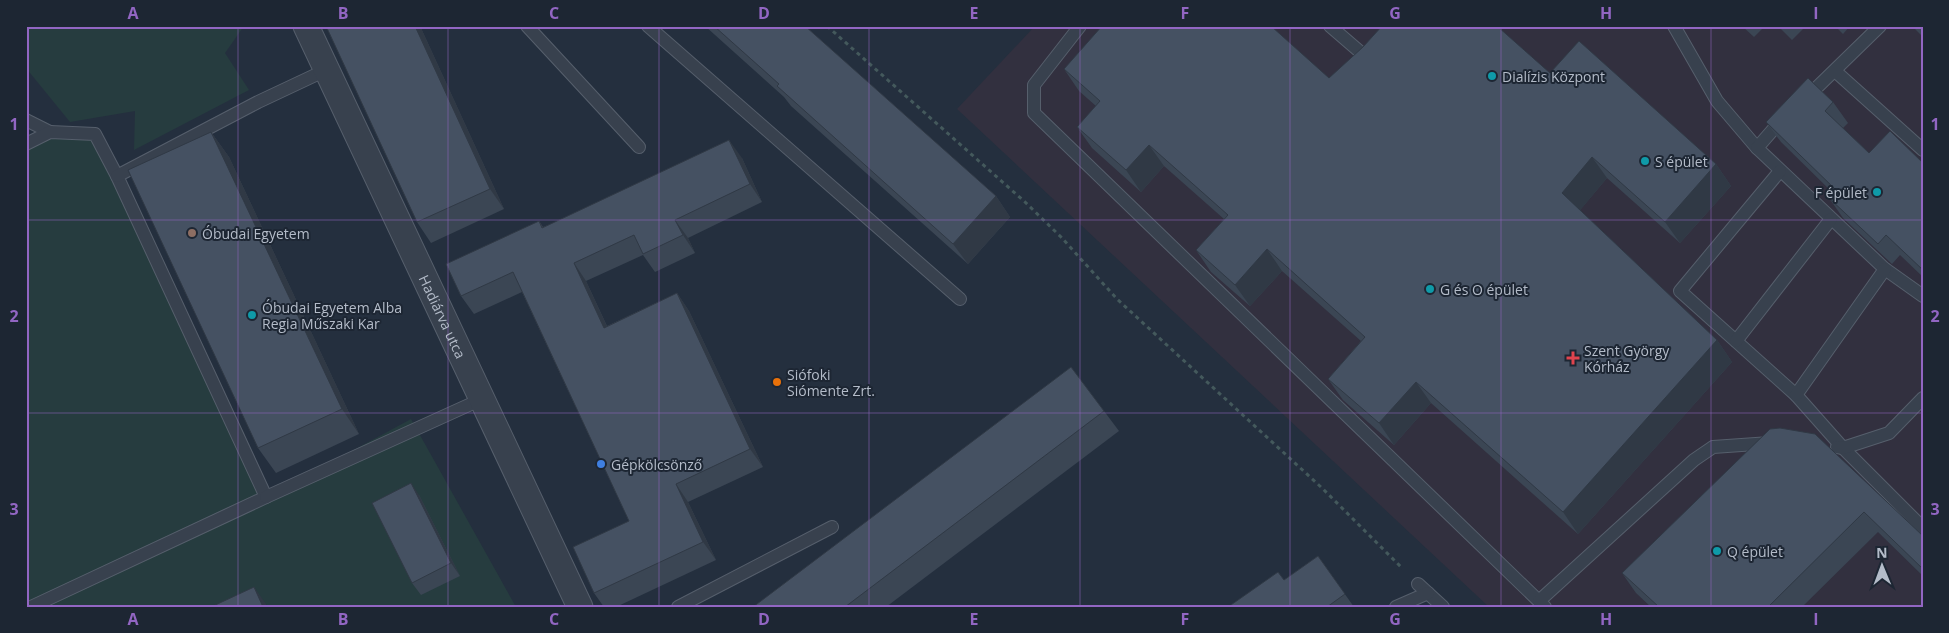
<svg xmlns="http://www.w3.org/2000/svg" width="1949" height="633" font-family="'Open Sans',sans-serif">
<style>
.medical{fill:#32303f}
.green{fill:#263c3f}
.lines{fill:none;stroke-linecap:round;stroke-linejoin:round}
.service-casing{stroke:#565f6c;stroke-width:14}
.minor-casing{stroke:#565f6c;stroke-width:27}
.path{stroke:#44595c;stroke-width:3;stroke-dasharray:4 4;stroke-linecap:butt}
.service{stroke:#38414e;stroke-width:12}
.minor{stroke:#38414e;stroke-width:25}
.wall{fill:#3b4654}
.shaded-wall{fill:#303945}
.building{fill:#455162;stroke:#303945}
.grid{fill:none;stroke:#9266c3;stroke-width:1;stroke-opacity:0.55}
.culture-dot{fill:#0f9aa8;stroke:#1d2633;stroke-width:2}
.education-dot{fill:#8d6e63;stroke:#1d2633;stroke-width:2}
.health-dot{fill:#e0444e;stroke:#1d2633;stroke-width:2}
.food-dot{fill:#e8710a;stroke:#1d2633;stroke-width:2}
.shop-dot{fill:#3f7fe0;stroke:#1d2633;stroke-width:2}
.labels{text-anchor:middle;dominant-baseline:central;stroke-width:4;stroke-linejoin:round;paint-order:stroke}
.poi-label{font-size:14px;fill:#b4bcc9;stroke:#1d2633;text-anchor:start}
.street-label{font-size:14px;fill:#b4bcc9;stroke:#1d2633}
.neatline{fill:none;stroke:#9266c3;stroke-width:2}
.grid-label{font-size:16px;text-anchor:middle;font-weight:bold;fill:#9266c3}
</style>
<rect width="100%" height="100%" fill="#242f3e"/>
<polygon class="medical" points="1035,26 1923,26 1923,607 1489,607 957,109"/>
<g class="green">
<polygon points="26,26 244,26 225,53 249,90 134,150 135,111 70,122 26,68"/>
<polygon points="50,132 95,134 267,497 411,419 516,607 267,607 266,604 260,607 26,607 26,144"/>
</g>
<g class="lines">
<defs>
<g id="service">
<polyline points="527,26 639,147"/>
<polyline points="648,26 960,299"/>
<polyline points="1080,26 1034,85 1034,113 1545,607"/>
<polyline points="1330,26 1359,51"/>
<polyline points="1674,26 1717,101 1757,148"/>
<polyline points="1835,71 1923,150"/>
<polyline points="1805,99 1880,26"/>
<polyline points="1784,117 1757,148 1885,269 1923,296"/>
<polyline points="26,120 50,132"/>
<polyline points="26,144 50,132 95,134 117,176 266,497 31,607"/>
<polyline points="1780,171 1680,291 1796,395 1843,448 1923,528"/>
<polyline points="117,176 258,102 326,70"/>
<polyline points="1736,341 1831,219"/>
<polyline points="1796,395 1885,269"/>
<polyline points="1837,447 1843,448 1889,433 1923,398"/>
<polyline points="266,497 482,399"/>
<polyline points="1418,584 1443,607"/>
<polyline points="1539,601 1694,460 1713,447 1770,443"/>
<polyline points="678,607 832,527"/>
<polyline points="1396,607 1428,593"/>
</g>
<g id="minor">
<path id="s1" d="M306,26L580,607"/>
</g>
</defs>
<use href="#service" class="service-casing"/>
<use href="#minor" class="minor-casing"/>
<polyline class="path" points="827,26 1025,202 1061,237 1117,299 1322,488 1403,569"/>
<use href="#service" class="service"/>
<use href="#minor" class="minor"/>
</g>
<g class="wall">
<polygon points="420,26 504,209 431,243 417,222"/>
<polygon points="705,26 805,26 996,196 1010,217 968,264 791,106 784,97"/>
<polygon points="1742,26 1765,26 1754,37"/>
<polygon points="1778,26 1806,26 1792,40"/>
<polygon points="1835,26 1850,26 1843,34"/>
<polygon points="1912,26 1923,26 1923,37"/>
<polygon points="1064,69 1329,78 1550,73 1716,164 1731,186 1680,243 1607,178 1580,210 1717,340 1732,362 1578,534 1431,403 1394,445 1343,400 1328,379 1361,341 1282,271 1250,306 1211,272 1196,250 1224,219 1164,166 1141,192 1092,148 1077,127 1096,106 1079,91"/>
<polygon points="1833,102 1848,123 1843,128 1869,153 1923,163 1923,277 1900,255 1892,264 1843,218 1829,198 1833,193 1781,142 1766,122"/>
<polygon points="211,132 229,157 359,434 276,473 258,448"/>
<polygon points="742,158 762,202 688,238 695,253 655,272 643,255 586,281 607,326 677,293 689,311 763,467 688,502 716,560 616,607 604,607 594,593 629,521 522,292 474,314 461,296 539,221 543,227"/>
<polygon points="1104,411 1119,431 886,607 753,607"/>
<polygon points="1770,429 1923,536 1923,576 1878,532 1802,607 1651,607 1636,593 1622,573"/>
<polygon points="419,495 460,576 421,595 412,583"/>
<polygon points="1318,556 1354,607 1228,607 1284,580"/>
</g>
<g class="shaded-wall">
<polygon points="415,26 420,26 504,209 490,189"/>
<polygon points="211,132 229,157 359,434 342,409"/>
<polygon points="729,140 742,158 762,202 750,184"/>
<polygon points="1149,145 1164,166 1141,192 1126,170"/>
<polygon points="1592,157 1607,178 1577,214 1562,193"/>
<polygon points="1716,164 1731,186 1680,243 1665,222"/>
<polygon points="996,196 1010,217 968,264 953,244"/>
<polygon points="675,220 688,238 695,253 683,235"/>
<polygon points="1267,249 1282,271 1250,306 1235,285"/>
<polygon points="574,263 586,281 616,346 604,328"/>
<polygon points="677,293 689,311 763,467 750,449"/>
<polygon points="1717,340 1732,362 1578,534 1563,512"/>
<polygon points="1416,382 1431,403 1394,445 1379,423"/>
<polygon points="411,483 419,495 460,576 451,563"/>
<polygon points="676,484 688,502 716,560 703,542"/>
<polygon points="254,587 266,604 267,607 263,607"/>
</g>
<g class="building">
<polygon points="326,26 415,26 490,189 417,222"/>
<polygon points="714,26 805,26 996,196 953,244 777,86 779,84"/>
<polygon points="1102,26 1271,26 1329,78 1363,47 1382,26 1497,26 1550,73 1579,41 1716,164 1665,222 1592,157 1562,193 1717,340 1563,512 1416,382 1379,423 1328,379 1365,337 1267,249 1235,285 1196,250 1228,215 1149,145 1126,170 1077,127 1100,101 1064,69"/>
<polygon points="1808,78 1833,102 1825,111 1869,153 1890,131 1923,163 1923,270 1886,235 1878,244 1829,198 1836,190 1766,122"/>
<polygon points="211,132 342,409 258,448 128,170"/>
<polygon points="729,140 750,184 675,220 683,235 643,254 634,235 574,263 604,328 677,293 750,449 676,484 703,542 594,593 573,547 629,521 513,272 461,296 446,264 539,221 542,228"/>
<polygon points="1071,367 1104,411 845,607 753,607"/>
<polygon points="1780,428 1815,434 1923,536 1923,569 1864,512 1768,607 1659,607 1622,573 1770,429"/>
<polygon points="411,483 451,563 412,583 372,503"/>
<polygon points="1318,556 1345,594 1327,607 1228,607 1278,572 1284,580"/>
<polygon points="254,587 263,607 211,607"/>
<polygon points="1923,603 1923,607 1919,607"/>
</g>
<path class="grid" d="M238,26V607M448,26V607M659,26V607M869,26V607M1080,26V607M1290,26V607M1501,26V607M1711,26V607M26,220H1923M26,413H1923"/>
<g class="culture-dot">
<circle cx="1492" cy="76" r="5"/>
<circle cx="1645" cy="161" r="5"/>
<circle cx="1877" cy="192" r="5"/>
<circle cx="1430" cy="289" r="5"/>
<circle cx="252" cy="315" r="5"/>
<circle cx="1717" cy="551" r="5"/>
</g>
<circle class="education-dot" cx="192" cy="233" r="5"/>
<path class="health-dot" d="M1570.5 350.5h5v5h5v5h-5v5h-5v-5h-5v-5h5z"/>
<circle class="food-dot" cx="777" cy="382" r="5"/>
<circle class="shop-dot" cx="601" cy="464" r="5"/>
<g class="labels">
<g class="poi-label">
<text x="1502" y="76">Dialízis Központ</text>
<text x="1655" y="161">S épület</text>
<text x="1867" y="192" text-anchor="end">F épület</text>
<text x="202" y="233">Óbudai Egyetem</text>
<text x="1440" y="289">G és O épület</text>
<text x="262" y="307">Óbudai Egyetem Alba<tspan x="262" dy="16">Regia Műszaki Kar</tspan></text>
<text x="1584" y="350">Szent György<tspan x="1584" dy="16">Kórház</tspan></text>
<text x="787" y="374">Siófoki<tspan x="787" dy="16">Siómente Zrt.</tspan></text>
<text x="611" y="464">Gépkölcsönző</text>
<text x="1727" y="551">Q épület</text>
</g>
<g class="street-label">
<text stroke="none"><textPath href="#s1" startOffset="321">Hadiárva utca</textPath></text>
</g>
</g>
<rect width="1949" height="633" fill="none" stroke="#1d2633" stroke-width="55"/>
<g transform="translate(1882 566) rotate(359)" stroke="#1d2633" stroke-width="4" paint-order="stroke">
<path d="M0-4L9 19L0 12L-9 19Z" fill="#b4bcc9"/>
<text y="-8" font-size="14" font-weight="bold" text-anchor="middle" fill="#b4bcc9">N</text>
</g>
<rect x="28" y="28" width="1894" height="578" class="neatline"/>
<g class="grid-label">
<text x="133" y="19">A</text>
<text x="343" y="19">B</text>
<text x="554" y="19">C</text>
<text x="764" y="19">D</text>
<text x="974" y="19">E</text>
<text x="1185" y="19">F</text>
<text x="1395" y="19">G</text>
<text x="1606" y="19">H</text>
<text x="1816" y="19">I</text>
<text x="14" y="130">1</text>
<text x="1935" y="130">1</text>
<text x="14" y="322">2</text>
<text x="1935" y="322">2</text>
<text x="14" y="515">3</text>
<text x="1935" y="515">3</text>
<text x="133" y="625">A</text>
<text x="343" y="625">B</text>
<text x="554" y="625">C</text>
<text x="764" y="625">D</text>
<text x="974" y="625">E</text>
<text x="1185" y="625">F</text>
<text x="1395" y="625">G</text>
<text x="1606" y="625">H</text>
<text x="1816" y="625">I</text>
</g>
</svg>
